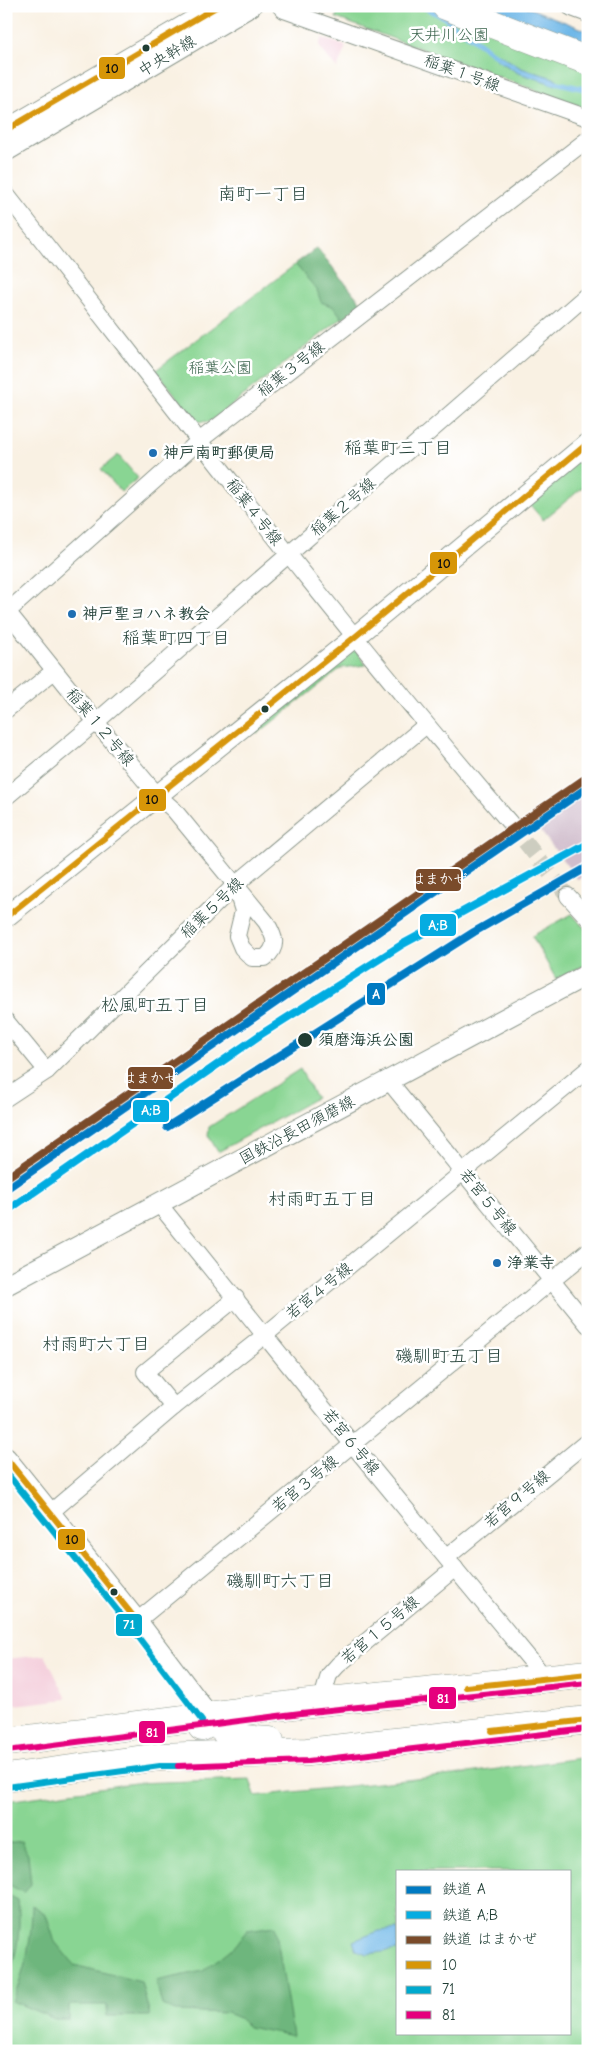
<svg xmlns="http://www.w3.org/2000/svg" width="594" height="2057" font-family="'Comic Neue','Klee One',sans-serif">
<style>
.built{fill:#f4cfdc}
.industrial{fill:#d0bdcc}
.green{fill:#89d593;stroke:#548964;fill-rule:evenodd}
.forest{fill:#6eb67d;stroke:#467a58}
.water{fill:#70b8e8;stroke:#487a8e}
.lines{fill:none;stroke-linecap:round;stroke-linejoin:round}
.stream{stroke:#70b8e8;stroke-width:5}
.minor-tunnel{stroke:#cdcdc0;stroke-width:16;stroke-dasharray:16 8;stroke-linecap:butt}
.minor-casing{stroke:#8c978c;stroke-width:18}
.tertiary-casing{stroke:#8c978c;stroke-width:22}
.trunk-casing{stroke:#8c978c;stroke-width:29}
.motorway-casing{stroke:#8c978c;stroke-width:29}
.minor{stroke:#fff;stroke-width:16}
.tertiary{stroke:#fff;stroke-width:20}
.trunk{stroke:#fff;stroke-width:28}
.motorway{stroke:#fff;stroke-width:28}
.bus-1-casing{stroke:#fff;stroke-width:10}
.bus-2-casing{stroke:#fff;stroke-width:10}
.bus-3-casing{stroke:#fff;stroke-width:10}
.bus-1{stroke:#d79608;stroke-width:6}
.bus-2{stroke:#00a9ce;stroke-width:6}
.bus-3{stroke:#e5007d;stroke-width:6}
.rail-1-casing{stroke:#fff;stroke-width:11}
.rail-2-casing{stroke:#fff;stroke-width:11}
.rail-3-casing{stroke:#fff;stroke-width:11}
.rail-1{stroke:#007ac2;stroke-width:8}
.rail-2{stroke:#05ace1;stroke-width:8}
.rail-3{stroke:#7a4b2a;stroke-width:8}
.bus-dot{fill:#1f3d34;stroke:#fff;stroke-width:2}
.poi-dot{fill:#1f6fb2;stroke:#fff;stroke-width:2}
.labels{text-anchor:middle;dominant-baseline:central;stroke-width:5;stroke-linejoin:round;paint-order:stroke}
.park-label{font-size:16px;fill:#3a634c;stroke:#fff}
.street-label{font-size:16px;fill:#1f3d34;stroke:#fff}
.poi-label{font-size:16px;font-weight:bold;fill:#1f3d34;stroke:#fff;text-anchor:start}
.stop-label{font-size:16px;font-weight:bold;fill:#1f3d34;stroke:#fff;text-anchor:start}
.neighbourhood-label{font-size:18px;fill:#1f3d34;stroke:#fff}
.line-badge{stroke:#fff;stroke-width:2}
.badge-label{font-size:14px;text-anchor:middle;font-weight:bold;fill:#fff}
.pale-badge-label{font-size:14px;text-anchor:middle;font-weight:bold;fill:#111}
</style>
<rect width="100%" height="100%" fill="#fff"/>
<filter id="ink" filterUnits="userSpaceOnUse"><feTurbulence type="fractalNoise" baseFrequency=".02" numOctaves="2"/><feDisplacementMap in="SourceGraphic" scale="10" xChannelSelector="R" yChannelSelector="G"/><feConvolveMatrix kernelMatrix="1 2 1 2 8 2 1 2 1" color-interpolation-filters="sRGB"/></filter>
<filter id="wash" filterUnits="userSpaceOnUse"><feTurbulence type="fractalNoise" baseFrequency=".0096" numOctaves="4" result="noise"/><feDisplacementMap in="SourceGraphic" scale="20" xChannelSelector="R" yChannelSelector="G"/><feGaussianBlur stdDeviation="1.12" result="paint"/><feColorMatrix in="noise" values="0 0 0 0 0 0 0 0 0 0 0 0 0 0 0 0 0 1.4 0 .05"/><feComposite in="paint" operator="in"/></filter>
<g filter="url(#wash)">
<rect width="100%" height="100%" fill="#f9f1e3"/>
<g class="built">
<polygon points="322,38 346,46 337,69 319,46"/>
<polygon points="45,1655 67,1699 6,1706 6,1659"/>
</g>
<polygon class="industrial" points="588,775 588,875 578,880 529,816"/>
<g class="green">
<polygon points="339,6 436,6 588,62 588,109 336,18"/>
<polygon points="317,248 361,303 210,422 196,421 156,370"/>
<polygon points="588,450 588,483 543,520 526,500"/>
<polygon points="118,455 138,478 121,492 101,469"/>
<polygon points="354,646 366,665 341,668 257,734 252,726"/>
<polygon points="572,914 588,932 588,964 556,979 532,936"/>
<polygon points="300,1069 316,1098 218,1152 208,1135 209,1127"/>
<path d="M588,1757V2051H6V1801L135,1783L250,1779L255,1796L453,1775ZM398,1871H570V2033H398Z"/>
</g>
<g class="forest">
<polygon points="317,248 361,303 343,319 334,307 321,302 317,290 295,264"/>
<polygon points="21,1841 28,1855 31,1884 24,1893 6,1883 6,1843"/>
<path d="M8,1895L18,1900C21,1928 18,1955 6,1982Z"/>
<path d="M32,1905L46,1914L55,1942L74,1965L141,1982L150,2016H107V2005H69V2019H55L12,2001C26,1970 32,1939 32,1905Z"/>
<polygon points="275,1926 293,2036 248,2027 239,2018 227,2013 175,2011 162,2005 156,1981 203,1971 236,1945 247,1930"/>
</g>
<g class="water">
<polygon points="440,6 524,6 588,31 588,61"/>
<polygon points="499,54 521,68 557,79 556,85 518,73 496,59"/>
<polygon points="398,1929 398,1950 367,1954 356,1950 353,1941 379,1931"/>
</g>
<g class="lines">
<g class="stream">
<polyline points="422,6 443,17 502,60"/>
<polyline points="551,81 588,90"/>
</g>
</g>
</g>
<g filter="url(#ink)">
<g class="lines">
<polyline class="minor-tunnel" points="510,823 568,896"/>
<defs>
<g id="minor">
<polyline points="280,6 284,10 588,118"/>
<path d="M6,194C172,405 335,620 510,823"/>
<path d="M6,610L96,722L157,795L174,810L266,922C275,937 279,946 265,958H252L242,948L237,936L243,911L235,885"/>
<polyline points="6,613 199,441 588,139"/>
<polyline points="6,710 54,671"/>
<polyline points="6,797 96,722 588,294"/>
<polyline points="568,896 588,918"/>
<polyline points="6,1021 47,1071"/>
<polyline points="388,1080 588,1325"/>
<polyline points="6,1098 47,1071 235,885 426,725"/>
<polyline points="159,1204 353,1445 546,1679"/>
<polyline points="174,1407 145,1372 236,1298"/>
<polyline points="51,1512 174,1407 265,1335 588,1069"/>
<polyline points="447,1557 588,1441"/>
<polyline points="137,1621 588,1251"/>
<polyline points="321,1702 329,1675 338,1665 455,1568"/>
</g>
<g id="tertiary">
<polyline points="572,6 588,12"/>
<polyline points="6,130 218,6"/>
<polyline points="6,151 251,6"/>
<polyline points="6,917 356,636 588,443"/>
<polyline points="6,1285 588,974"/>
<polyline points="6,1458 137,1621 209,1716"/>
</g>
<g id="trunk">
<path d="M202,1727L209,1716C232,1741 238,1739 270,1741"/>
<polyline points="6,1742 300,1704 588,1674"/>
<polyline points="6,1778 159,1757 307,1752 588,1720"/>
</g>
<polyline id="motorway" points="446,6 588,61"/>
</defs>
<use href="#minor" class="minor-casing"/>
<use href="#tertiary" class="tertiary-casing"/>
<use href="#trunk" class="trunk-casing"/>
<use href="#motorway" class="motorway-casing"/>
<use href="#minor" class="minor"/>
<use href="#tertiary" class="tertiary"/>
<use href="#trunk" class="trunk"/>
<use href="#motorway" class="motorway"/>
<defs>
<g id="bus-1">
<polyline points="6,130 218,6"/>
<polyline points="6,917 356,636 588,443"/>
<polyline points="6,1458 137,1621"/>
<polyline points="466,1687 588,1674"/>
<polyline points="492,1731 588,1720"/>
</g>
<g id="bus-2">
<polyline points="6,1472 130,1626 202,1721"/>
<polyline points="7,1787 160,1766 178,1766"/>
</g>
<g id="bus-3">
<polyline points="7,1751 301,1713 588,1683"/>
<polyline points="178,1766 308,1761 588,1729"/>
</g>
</defs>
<use href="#bus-1" class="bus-1-casing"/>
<use href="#bus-2" class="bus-2-casing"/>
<use href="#bus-3" class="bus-3-casing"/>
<use href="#bus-1" class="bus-1"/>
<use href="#bus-2" class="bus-2"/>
<use href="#bus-3" class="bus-3"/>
<defs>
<g id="rail-1">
<polyline points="167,1127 474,932 588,867"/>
<polyline points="6,1189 588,787"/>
</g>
<polyline id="rail-2" points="11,1208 260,1035 403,944 588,844"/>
<polyline id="rail-3" points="6,1178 583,780"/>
</defs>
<use href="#rail-1" class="rail-1-casing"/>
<use href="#rail-2" class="rail-2-casing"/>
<use href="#rail-3" class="rail-3-casing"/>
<use href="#rail-1" class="rail-1"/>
<use href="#rail-2" class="rail-2"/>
<use href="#rail-3" class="rail-3"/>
</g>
</g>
<g class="bus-dot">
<circle cx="146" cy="48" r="4.5"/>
<circle cx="265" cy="709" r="4.5"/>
<circle cx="305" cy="1040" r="8"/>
<circle cx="114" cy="1592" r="4.5"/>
</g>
<g class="poi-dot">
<circle cx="153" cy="453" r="5"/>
<circle cx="72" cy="614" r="5"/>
<circle cx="497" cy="1263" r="5"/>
</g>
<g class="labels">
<g class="park-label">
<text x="449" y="35">天井川公園</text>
<text x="220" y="368">稲葉公園</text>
</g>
<g class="street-label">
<text transform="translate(167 56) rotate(-31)">中央幹線</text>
<text transform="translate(462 73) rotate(20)">稲葉１号線</text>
<text transform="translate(291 369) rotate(-38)">稲葉３号線</text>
<text transform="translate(343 507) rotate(-41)">稲葉２号線</text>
<text transform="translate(254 512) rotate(52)">稲葉４号線</text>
<text transform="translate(100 727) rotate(50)">稲葉１２号線</text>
<text transform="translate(212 908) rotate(-44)">稲葉５号線</text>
<text transform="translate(297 1130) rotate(-28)">国鉄沿長田須磨線</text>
<text transform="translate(488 1202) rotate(51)">若宮５号線</text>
<text transform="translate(319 1291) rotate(-39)">若宮４号線</text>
<text transform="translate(351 1442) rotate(51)">若宮６号線</text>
<text transform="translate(305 1484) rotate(-39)">若宮３号線</text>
<text transform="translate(517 1499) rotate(-40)">若宮９号線</text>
<text transform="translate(380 1630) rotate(-40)">若宮１５号線</text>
</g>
<g class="poi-label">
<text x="163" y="453">神戸南町郵便局</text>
<text x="82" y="614">神戸聖ヨハネ教会</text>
<text x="507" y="1263">浄業寺</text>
</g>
<g class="stop-label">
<text x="318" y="1040">須磨海浜公園</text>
</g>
<g class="neighbourhood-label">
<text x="263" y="194">南町一丁目</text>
<text x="398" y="448">稲葉町三丁目</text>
<text x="176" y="638">稲葉町四丁目</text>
<text x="155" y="1005">松風町五丁目</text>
<text x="322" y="1199">村雨町五丁目</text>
<text x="96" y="1344">村雨町六丁目</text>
<text x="449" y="1356">磯馴町五丁目</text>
<text x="280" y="1581">磯馴町六丁目</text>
</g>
</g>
<g class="line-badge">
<rect x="98" y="56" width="28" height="24" rx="5" fill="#d79608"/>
<rect x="429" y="551" width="29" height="24" rx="5" fill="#d79608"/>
<rect x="138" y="788" width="29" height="24" rx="5" fill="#d79608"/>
<rect x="415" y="868" width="47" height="24" rx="5" fill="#7a4b2a"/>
<rect x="419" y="913" width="38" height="24" rx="5" fill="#05ace1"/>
<rect x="366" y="982" width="20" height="24" rx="5" fill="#007ac2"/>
<rect x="127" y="1066" width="47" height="24" rx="5" fill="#7a4b2a"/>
<rect x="132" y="1099" width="38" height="24" rx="5" fill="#05ace1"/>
<rect x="57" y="1528" width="29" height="23" rx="5" fill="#d79608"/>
<rect x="115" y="1613" width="28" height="24" rx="5" fill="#00a9ce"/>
<rect x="428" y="1686" width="29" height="24" rx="5" fill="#e5007d"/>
<rect x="138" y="1720" width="28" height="24" rx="5" fill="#e5007d"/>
</g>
<g class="badge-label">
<text x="439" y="884">はまかぜ</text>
<text x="438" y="930">A;B</text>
<text x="376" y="999">A</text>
<text x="150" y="1083">はまかぜ</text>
<text x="151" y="1115">A;B</text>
<text x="129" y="1629">71</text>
<text x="443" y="1703">81</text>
<text x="152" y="1737">81</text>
</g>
<g class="pale-badge-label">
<text x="112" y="73">10</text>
<text x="444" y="568">10</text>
<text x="152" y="804">10</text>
<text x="72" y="1544">10</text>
</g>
<rect width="594" height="2057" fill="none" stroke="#fff" stroke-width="25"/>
<rect x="396" y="1870" width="175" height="165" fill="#ffffff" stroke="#a5b1ae"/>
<rect x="406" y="1886" width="25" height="8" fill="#007ac2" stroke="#a5b1ae"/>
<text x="442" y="1894" font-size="15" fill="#1f3d34">鉄道 A</text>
<rect x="406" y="1911" width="25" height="8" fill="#05ace1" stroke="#a5b1ae"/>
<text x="442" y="1920" font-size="15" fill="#1f3d34">鉄道 A;B</text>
<rect x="406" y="1936" width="25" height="8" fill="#7a4b2a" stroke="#a5b1ae"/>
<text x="442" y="1944" font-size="15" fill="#1f3d34">鉄道 はまかぜ</text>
<rect x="406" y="1961" width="25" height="8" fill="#d79608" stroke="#a5b1ae"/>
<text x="442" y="1970" font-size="15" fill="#1f3d34">10</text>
<rect x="406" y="1986" width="25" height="8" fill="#00a9ce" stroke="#a5b1ae"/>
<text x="442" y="1994" font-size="15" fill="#1f3d34">71</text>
<rect x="406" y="2011" width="25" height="8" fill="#e5007d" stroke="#a5b1ae"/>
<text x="442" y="2020" font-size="15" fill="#1f3d34">81</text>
</svg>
